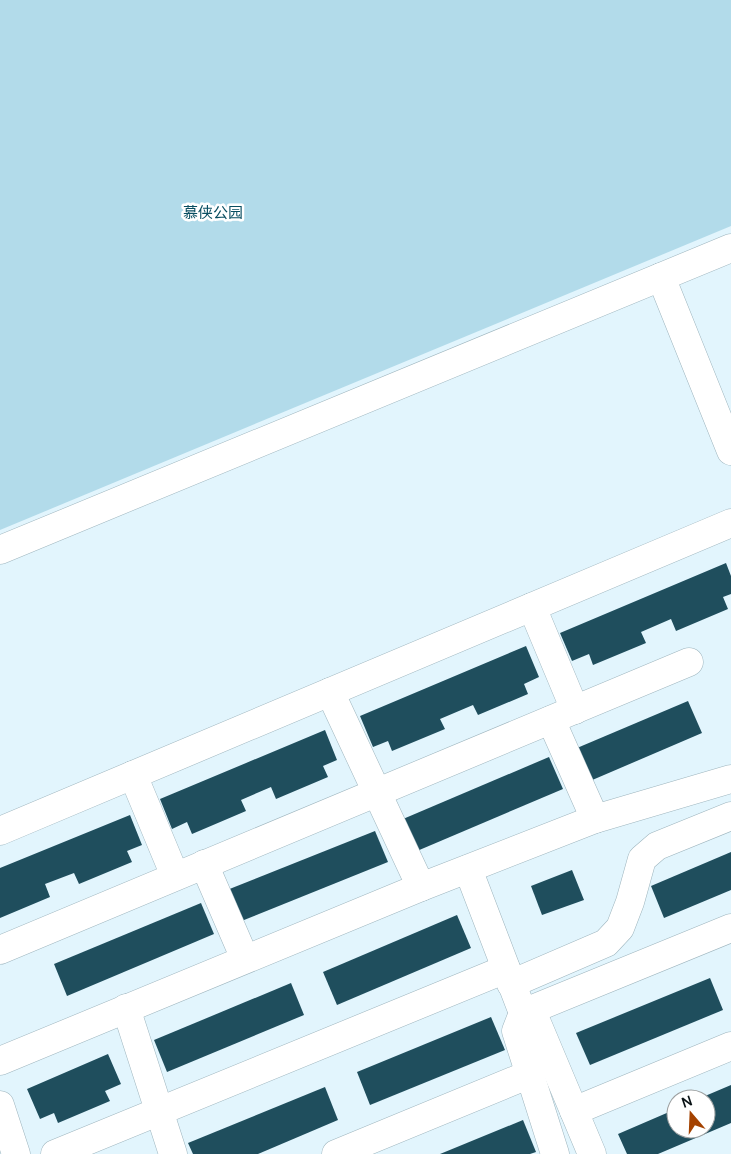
<svg xmlns="http://www.w3.org/2000/svg" width="731" height="1154" font-family="Manrope,'Noto Sans SC',sans-serif">
<style>
.green{fill:#b2dbea}
.building{fill:#1f4e5d}
.lines{fill:none;stroke-linecap:round;stroke-linejoin:round}
.minor-casing{stroke:#9eb5be;stroke-width:29}
.minor{stroke:#fff;stroke-width:28}
.labels{text-anchor:middle;dominant-baseline:central;stroke-width:5;stroke-linejoin:round;paint-order:stroke}
.park-label{font-size:15px;fill:#094e61;stroke:#fff}
</style>
<rect width="100%" height="100%" fill="#e2f5fd"/>
<polygon class="green" points="0,0 731,0 731,226 0,530"/>
<g class="building">
<polygon points="726,563 731,576 731,594 723,597 728,609 676,631 671,619 641,632 646,643 593,665 589,654 572,661 560,633"/>
<polygon points="526,646 539,677 524,684 528,694 478,715 473,705 440,719 445,729 392,751 388,741 373,747 360,716"/>
<polygon points="688,701 702,733 590,781 577,748"/>
<polygon points="325,730 337,760 323,766 328,777 276,799 271,787 241,800 246,811 192,834 187,822 172,829 160,799"/>
<polygon points="549,757 563,789 417,851 403,819"/>
<polygon points="130,815 142,845 127,851 132,862 79,884 74,873 45,884 50,897 0,918 0,868"/>
<polygon points="375,831 388,862 239,922 227,890"/>
<polygon points="731,852 731,890 664,918 651,886"/>
<polygon points="572,870 584,900 542,915 531,886"/>
<polygon points="201,903 214,934 67,996 54,964"/>
<polygon points="457,915 471,948 337,1005 323,972"/>
<polygon points="710,978 723,1010 590,1065 576,1033"/>
<polygon points="291,983 304,1015 167,1072 154,1040"/>
<polygon points="491,1017 505,1050 370,1105 357,1072"/>
<polygon points="108,1054 121,1084 105,1091 110,1101 58,1123 54,1113 40,1119 27,1089"/>
<polygon points="731,1085 731,1123 658,1154 627,1154 618,1134 676,1109 676,1129 706,1129 706,1099 698,1099"/>
<polygon points="325,1087 338,1120 258,1154 193,1154 188,1143"/>
<polygon points="523,1120 536,1152 530,1154 440,1154"/>
</g>
<g class="lines">
<defs>
<g id="minor">
<polyline points="661,277 731,451"/>
<polyline points="0,550 731,248"/>
<polyline points="532,607 575,710"/>
<polyline points="330,692 421,887"/>
<polyline points="551,720 595,819"/>
<polyline points="133,775 175,876"/>
<polyline points="0,831 731,523"/>
<polyline points="204,864 245,959"/>
<polyline points="468,869 523,1013 537,1023 592,1154"/>
<polyline points="0,950 689,662"/>
<polyline points="511,984 606,943 620,928 630,902 642,859 657,846 731,816"/>
<polyline points="126,1008 173,1154"/>
<polyline points="0,1061 421,887 595,819 731,779"/>
<polyline points="0,1105 16,1154"/>
<polyline points="574,1111 731,1046"/>
<polyline points="55,1154 506,969"/>
<polyline points="336,1154 530,1074"/>
<polyline points="555,1154 516,1031 523,1013 731,928"/>
</g>
</defs>
<use href="#minor" class="minor-casing"/>
<use href="#minor" class="minor"/>
</g>
<g class="labels">
<g class="park-label">
<text x="213" y="212">慕侠公园</text>
</g>
</g>
<g transform="translate(691 1114) rotate(341)"><circle r="24" fill="#ffffff" stroke="#9da0a1"/>
<path d="M0-4L9 19L0 12L-9 19Z" fill="#a44200"/>
<text y="-8" font-size="14" font-weight="bold" text-anchor="middle" fill="#091215">N</text>
</g>
</svg>
